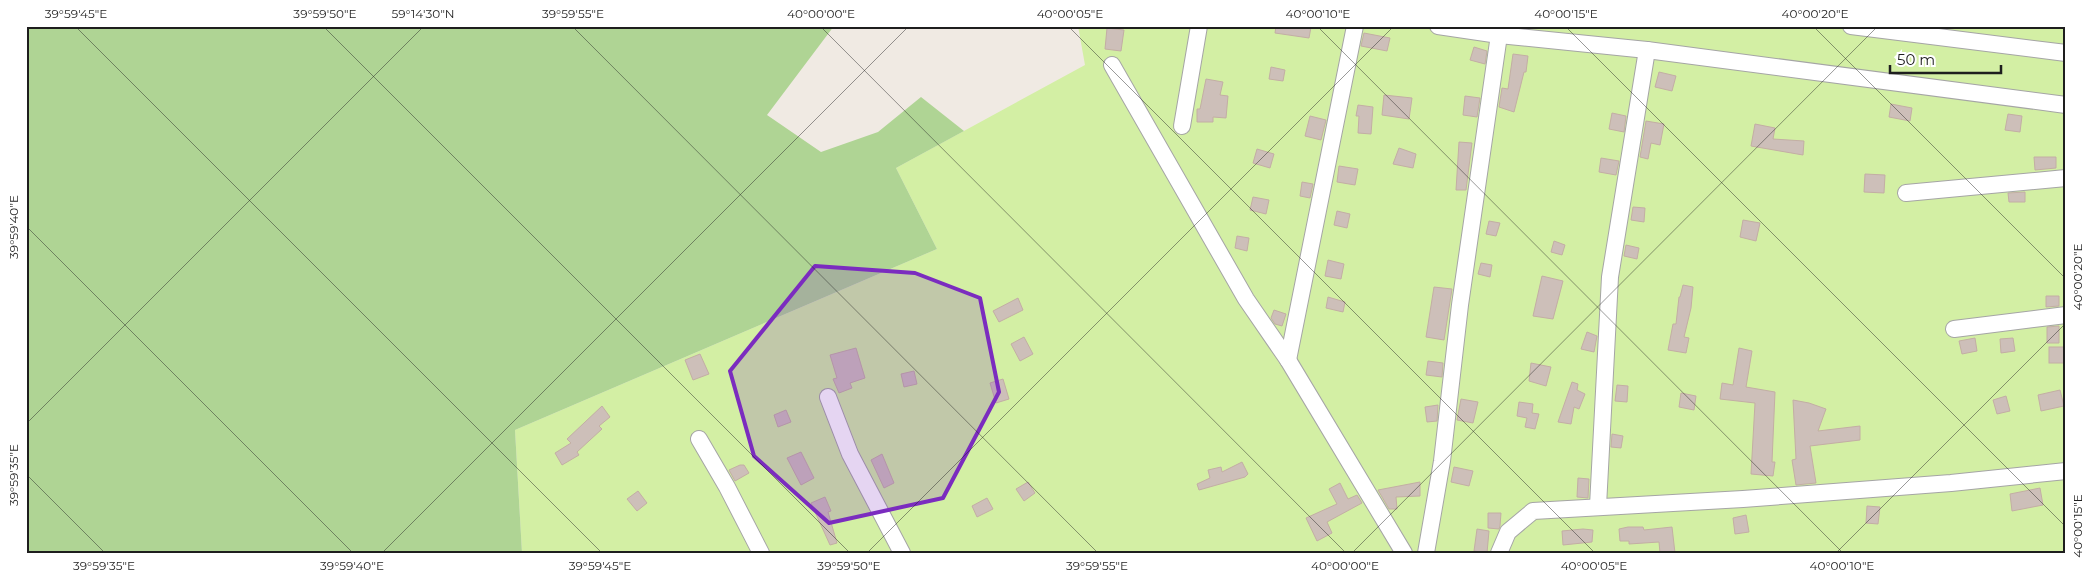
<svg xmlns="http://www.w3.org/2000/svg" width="2092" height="579" font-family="Montserrat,sans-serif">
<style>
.grass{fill:#d3efa4}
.forest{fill:#afd494}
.building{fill:#cdbfb9;stroke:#c3aea4}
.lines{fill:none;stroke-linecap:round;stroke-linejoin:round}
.minor-casing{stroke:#a5a5a5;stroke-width:18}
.minor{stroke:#fff;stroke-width:16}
.marked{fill:#7b2cbf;fill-opacity:0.2;stroke:#7b2cbf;stroke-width:4;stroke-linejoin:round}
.ticks{fill:none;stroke:#1e1e1e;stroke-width:1;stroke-opacity:0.45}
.neatline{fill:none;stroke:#1e1e1e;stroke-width:2}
.ticks-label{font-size:12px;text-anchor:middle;fill:#1e1e1e}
</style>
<rect width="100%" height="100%" fill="#f0eae3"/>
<polygon class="grass" points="1078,26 2066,26 2066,553 522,553 515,430 937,249 896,168 1085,65"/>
<polygon class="forest" points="26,26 834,26 767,115 821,152 878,132 921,97 964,131 896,168 937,249 515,430 522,553 26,553"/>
<g class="building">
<polygon points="1276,26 1311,27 1309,38 1275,33"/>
<polygon points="1107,28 1124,30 1121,51 1105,49"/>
<polygon points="1364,33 1390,38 1387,51 1361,46"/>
<polygon points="1474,47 1487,51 1485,64 1470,60"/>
<polygon points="1513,54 1528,56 1526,72 1524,72 1514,112 1499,107 1502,88 1508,89"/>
<polygon points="1271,67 1285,70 1283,81 1269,79"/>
<polygon points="1659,72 1676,76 1672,91 1655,87"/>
<polygon points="1206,79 1223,82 1220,95 1228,96 1226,118 1213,117 1213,122 1197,122 1197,109 1200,109"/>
<polygon points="1384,95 1412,98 1409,119 1382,115"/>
<polygon points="1465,96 1480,98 1477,117 1463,115"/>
<polygon points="1891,104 1912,108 1910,121 1889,117"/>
<polygon points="1358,105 1373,107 1371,134 1358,133 1359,116 1356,116"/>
<polygon points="1612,113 1626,116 1624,132 1609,129"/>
<polygon points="2008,114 2022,116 2020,132 2005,130"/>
<polygon points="1310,116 1326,120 1321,140 1305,136"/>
<polygon points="1646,121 1664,124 1660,145 1651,143 1648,159 1640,157"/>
<polygon points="1755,124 1775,128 1773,139 1804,141 1803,155 1751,146"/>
<polygon points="1459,142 1472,143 1466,190 1456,190"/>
<polygon points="1399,148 1416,154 1413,168 1393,164"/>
<polygon points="1257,149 1274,154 1270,168 1253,163"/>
<polygon points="2034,157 2056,157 2056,168 2035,170"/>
<polygon points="1601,158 1619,161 1616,175 1599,172"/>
<polygon points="1339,166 1358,169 1355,185 1337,182"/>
<polygon points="1865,174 1885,175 1884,193 1864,192"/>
<polygon points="1302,182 1313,184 1310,198 1300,196"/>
<polygon points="2025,192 2025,202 2009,202 2008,193"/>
<polygon points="1253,197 1269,200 1266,214 1250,210"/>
<polygon points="1633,207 1645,208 1644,222 1631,220"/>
<polygon points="1337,211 1350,214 1347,228 1334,225"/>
<polygon points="1743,220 1760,223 1756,241 1740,237"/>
<polygon points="1489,221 1500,223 1496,236 1486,234"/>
<polygon points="1237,236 1249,238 1247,251 1235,248"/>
<polygon points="1554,241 1565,245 1562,255 1551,252"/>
<polygon points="1626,245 1639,248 1637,259 1624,256"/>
<polygon points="1328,260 1344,264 1341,279 1325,276"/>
<polygon points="1481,263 1492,265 1490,277 1478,274"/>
<polygon points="1542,276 1563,281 1553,319 1533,316"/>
<polygon points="1683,285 1693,287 1691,308 1684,337 1689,338 1686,353 1668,350 1673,324 1676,324 1679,297 1680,297"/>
<polygon points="1434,287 1452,289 1444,340 1426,337"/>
<polygon points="2046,296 2059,296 2059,306 2046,307"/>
<polygon points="1328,297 1345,302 1343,312 1326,308"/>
<polygon points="1018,298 1023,310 999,322 993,311"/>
<polygon points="1274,310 1286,314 1282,326 1275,324 1271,318"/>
<polygon points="2059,326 2059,343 2047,343 2047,327"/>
<polygon points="1587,332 1597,336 1594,352 1581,349"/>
<polygon points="1024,337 1033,354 1020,361 1011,344"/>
<polygon points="1975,338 1977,351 1962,354 1959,341"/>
<polygon points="2013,338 2015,351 2001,353 2000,339"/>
<rect x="2049" y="347" width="17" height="16"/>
<polygon points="856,348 865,378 850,383 852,388 839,393 833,379 837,378 830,355"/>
<polygon points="1739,348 1752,351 1746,387 1775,392 1772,462 1775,462 1773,476 1751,474 1755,403 1720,399 1722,383 1733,385"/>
<polygon points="700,354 709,374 693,380 685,360"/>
<polygon points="1428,361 1443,363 1442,377 1426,375"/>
<polygon points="1531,363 1551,367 1546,386 1529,381"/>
<polygon points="914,371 917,384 904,387 901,374"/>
<polygon points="1003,379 1009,399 996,403 990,383"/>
<polygon points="1572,382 1578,384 1577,390 1585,394 1579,409 1574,407 1571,424 1558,422"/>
<polygon points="1617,385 1628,386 1627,402 1615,401"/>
<polygon points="2060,390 2064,406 2041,411 2038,395"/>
<polygon points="1681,393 1696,396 1694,410 1679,407"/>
<polygon points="2006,396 2010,411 1997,414 1993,400"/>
<polygon points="1461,399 1478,402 1473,423 1457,420"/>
<polygon points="1793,400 1809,403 1826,409 1818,431 1860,426 1860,440 1810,446 1816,483 1796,485 1792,460 1796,459"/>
<polygon points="1519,402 1533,404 1532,413 1539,414 1535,429 1525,427 1527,418 1517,416"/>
<polygon points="1438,405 1437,421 1427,422 1425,407"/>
<polygon points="602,406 610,417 599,426 602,429 577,452 579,455 562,465 555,453 571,443 567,439"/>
<polygon points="786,410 791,422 778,427 774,415"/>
<polygon points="1612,434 1623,436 1621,448 1611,447"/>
<polygon points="801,452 814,478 801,485 787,458"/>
<polygon points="882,454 894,483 884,488 871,460"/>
<polygon points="1242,462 1248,474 1245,477 1199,490 1197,484 1210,478 1208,470 1221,467 1222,472"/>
<polygon points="740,465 744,465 749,473 735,481 729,470"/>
<polygon points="1454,467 1473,471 1469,486 1451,482"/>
<polygon points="1578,478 1589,479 1588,498 1577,497"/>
<polygon points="1028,482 1035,493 1024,501 1016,489"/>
<polygon points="1420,482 1420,496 1396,497 1397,509 1389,509 1378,490"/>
<polygon points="1340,483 1348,499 1357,495 1362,503 1327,522 1332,533 1317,541 1306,518 1337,504 1329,489"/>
<polygon points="2040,488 2043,505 2012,511 2010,494"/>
<polygon points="638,491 647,503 637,511 627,499"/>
<polygon points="825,497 831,511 828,512 837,543 830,545 811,503"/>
<polygon points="987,498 993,509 977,517 972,506"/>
<polygon points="1867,506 1880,507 1878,524 1866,523"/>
<polygon points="1488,513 1501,513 1500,526 1499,529 1488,528"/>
<polygon points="1746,515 1749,532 1735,534 1733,518"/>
<polygon points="1628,527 1643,527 1644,530 1672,527 1675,553 1660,553 1659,542 1629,544 1629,541 1620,541 1619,529"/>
<polygon points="1477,529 1489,531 1487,553 1474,551"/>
<polygon points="1583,529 1593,530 1592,542 1563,545 1562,531"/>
</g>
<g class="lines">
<defs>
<g id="minor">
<polyline points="1438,26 1499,35 1647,50 2066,105"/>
<polyline points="1851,26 2066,53"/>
<polyline points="1112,65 1246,299 1288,360 1404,553"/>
<polyline points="1182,126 1199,26"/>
<polyline points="1906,193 2066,178"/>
<polyline points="1954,329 2066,315"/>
<polyline points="1288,360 1355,26"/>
<polyline points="828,397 850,454 902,553"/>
<polyline points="699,439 727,487 761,553"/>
<polyline points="1598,506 1610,277 1647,50"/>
<polyline points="1426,553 1442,461 1460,305 1499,35"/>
<polyline points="1499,553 1508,532 1533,511 1743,499 1951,483 2066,471"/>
</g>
</defs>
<use href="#minor" class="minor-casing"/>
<use href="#minor" class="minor"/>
</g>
<path class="marked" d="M815,266L915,273L980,298L999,392L943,498L829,523L754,456L730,371Z"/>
<path class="ticks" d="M75,26L602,553M323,26L850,553M572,26L1098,553M820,26L1346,553M1068,26L1595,553M1317,26L1843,553M1565,26L2066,527M1813,26L2066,279M2062,26L2066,30M26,226L353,553M26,424L424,26M26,474L105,553M382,553L909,26M867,553L1394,26M1352,553L1878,26M1836,553L2066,323"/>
<rect width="2092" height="579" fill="none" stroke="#ffffff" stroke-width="55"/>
<path d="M1890 65v8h111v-8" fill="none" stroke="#1e1e1e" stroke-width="2.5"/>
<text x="1897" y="65" font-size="15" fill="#1e1e1e" stroke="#ffffff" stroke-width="4" paint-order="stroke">50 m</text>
<rect x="28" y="28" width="2036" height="524" class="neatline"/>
<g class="ticks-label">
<text x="76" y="18">39°59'45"E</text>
<text x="325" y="18">39°59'50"E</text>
<text x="423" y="18">59°14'30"N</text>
<text x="573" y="18">39°59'55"E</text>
<text x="821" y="18">40°00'00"E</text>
<text x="1070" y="18">40°00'05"E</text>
<text x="1318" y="18">40°00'10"E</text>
<text x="1566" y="18">40°00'15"E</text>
<text x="1815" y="18">40°00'20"E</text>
<text transform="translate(14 227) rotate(-90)" y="4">39°59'40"E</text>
<text transform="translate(2078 277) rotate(-90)" y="4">40°00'20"E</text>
<text transform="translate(14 475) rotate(-90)" y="4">39°59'35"E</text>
<text transform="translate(2078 526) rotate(-90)" y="4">40°00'15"E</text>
<text x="104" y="570">39°59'35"E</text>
<text x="352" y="570">39°59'40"E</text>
<text x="600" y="570">39°59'45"E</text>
<text x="849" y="570">39°59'50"E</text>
<text x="1097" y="570">39°59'55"E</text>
<text x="1345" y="570">40°00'00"E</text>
<text x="1594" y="570">40°00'05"E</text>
<text x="1842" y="570">40°00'10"E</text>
</g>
</svg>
